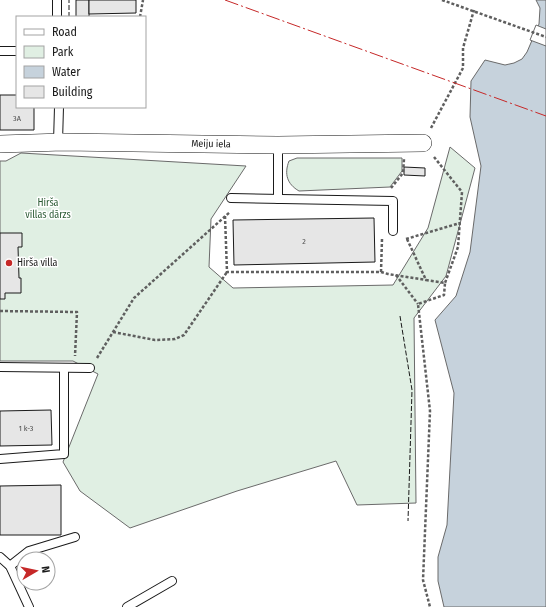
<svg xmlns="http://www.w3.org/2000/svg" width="546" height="607" font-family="'Fira Sans Condensed',sans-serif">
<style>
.green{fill:#e0efe3;stroke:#6a6a6a}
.water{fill:#c6d2dc;stroke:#6a6a6a}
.pier{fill:#fff;stroke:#6a6a6a}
.building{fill:#e6e6e6;stroke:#1a1a1a}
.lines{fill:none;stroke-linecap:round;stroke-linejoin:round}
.service-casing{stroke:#1a1a1a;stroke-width:10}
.minor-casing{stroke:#1a1a1a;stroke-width:18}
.path{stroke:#5f5f5f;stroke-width:2.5;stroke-dasharray:3 2;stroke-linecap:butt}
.service{stroke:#fff;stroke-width:8}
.minor{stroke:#fff;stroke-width:17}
.fence{stroke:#1a1a1a;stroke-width:1;stroke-dasharray:5 2;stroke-linecap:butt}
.power{stroke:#c62828;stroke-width:1;stroke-dasharray:14 3 2 3;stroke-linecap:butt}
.poi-dot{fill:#c62828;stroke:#fff;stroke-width:1.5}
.labels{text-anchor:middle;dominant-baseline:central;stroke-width:3;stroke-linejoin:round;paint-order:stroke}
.number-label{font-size:8px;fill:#4d4d4d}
.street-label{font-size:10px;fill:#1a1a1a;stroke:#fff}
.park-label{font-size:10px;fill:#2b5a34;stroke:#fff}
.poi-label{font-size:10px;fill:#1a1a1a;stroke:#fff;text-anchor:start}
</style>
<rect width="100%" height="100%" fill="#fff"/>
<g class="green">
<polygon points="450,147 475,168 446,276 414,318 416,503 357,505 336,461 237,491 130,528 80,491 63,462 98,374 73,361 0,361 0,161 6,161 21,153 246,166 211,219 209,267 233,288 393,285 428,228"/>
<path d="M297,158H402V171L390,187L299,191C287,184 284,174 289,161Z"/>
</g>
<polygon class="water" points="536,0 546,0 546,607 444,607 438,581 438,557 447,525 454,393 435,320 456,296 470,252 481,166 470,117 471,81 485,60 505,65 514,63 522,59 527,52 539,24 540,8"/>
<polygon class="pier" points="536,25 546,29 546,46 530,40"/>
<g class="building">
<rect x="76" y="0" width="13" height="17"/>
<polygon points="89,0 136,0 136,13 89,14"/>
<polygon points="0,95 17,95 17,107 34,107 34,130 0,130"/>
<polygon points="404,167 425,168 425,176 404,175"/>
<polygon points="374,218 375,262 234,265 233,220"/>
<polygon points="0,233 22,233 22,247 18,247 19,278 21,278 21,293 5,293 5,299 0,299"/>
<polygon points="51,410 52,445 0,446 0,411"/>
<polygon points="61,485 61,535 0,535 0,486"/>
</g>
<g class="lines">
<defs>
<g id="service">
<polyline points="57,0 57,17"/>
<polyline points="0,51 17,51"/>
<polyline points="58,142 59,107"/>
<polyline points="231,198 393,201 393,231"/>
<polyline points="278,199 278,145"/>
<polyline points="0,367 90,368"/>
<polyline points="0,459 64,454 64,368"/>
<polyline points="0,557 10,566 29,607"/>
<polyline points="10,566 29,551 75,537"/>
<polyline points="127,607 172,581"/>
</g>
<polyline id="minor" points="0,144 63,142 278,145 423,143"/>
</defs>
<use href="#service" class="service-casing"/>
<use href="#minor" class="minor-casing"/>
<g class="path">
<polyline points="442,0 546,37"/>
<polyline points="140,17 143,0"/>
<polyline points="431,128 463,68 463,48 474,10"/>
<polyline points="434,157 462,192 458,247 445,283"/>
<polyline points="391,188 403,173 404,159"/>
<polyline points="225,216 227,272 381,272 388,274 426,280"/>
<polyline points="406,239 460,223"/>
<polyline points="407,239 426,280 445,283 444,295 418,304 430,411 423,580 430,607"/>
<polyline points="381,272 382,239"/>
<polyline points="396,275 418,304"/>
<polyline points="0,311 77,312 75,356"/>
<polyline points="113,332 155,340 175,339 184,335 227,272"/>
<polyline points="97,358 134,298 230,212"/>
</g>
<use href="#service" class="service"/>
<use href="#minor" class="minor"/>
<g class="fence">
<polyline points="69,17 69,0"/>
<polyline points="400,316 412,390 408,521"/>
</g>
<polyline class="power" points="225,0 546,116"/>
</g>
<circle class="poi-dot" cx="9" cy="263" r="4"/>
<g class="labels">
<g class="number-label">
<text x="17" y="118">3A</text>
<text x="304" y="241">2</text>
<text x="26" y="428">1 k-3</text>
</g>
<g class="street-label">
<text transform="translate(211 144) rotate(1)">Meiju iela</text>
</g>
<g class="park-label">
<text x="48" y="203">Hirša<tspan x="48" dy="12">villas dārzs</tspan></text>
</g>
<g class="poi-label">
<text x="17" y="263">Hirša villa</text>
</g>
</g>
<rect x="16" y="16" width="130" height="92" fill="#ffffff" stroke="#a3a3a3"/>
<rect x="24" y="29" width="20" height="6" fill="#ffffff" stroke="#a3a3a3"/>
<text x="52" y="36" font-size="12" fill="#1a1a1a">Road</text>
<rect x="24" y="46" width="20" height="12" fill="#e0efe3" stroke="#a3a3a3"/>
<text x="52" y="56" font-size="12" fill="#1a1a1a">Park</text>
<rect x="24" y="66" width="20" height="12" fill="#c6d2dc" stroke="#a3a3a3"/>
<text x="52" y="76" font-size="12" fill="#1a1a1a">Water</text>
<rect x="24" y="86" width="20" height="12" fill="#e6e6e6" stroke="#a3a3a3"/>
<text x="52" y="96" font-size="12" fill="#1a1a1a">Building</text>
<g transform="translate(36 571) rotate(81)"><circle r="19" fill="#ffffff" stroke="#a3a3a3"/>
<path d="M0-3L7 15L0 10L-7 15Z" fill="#c62828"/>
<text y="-6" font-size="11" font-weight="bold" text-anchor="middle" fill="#1a1a1a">N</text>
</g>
</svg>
